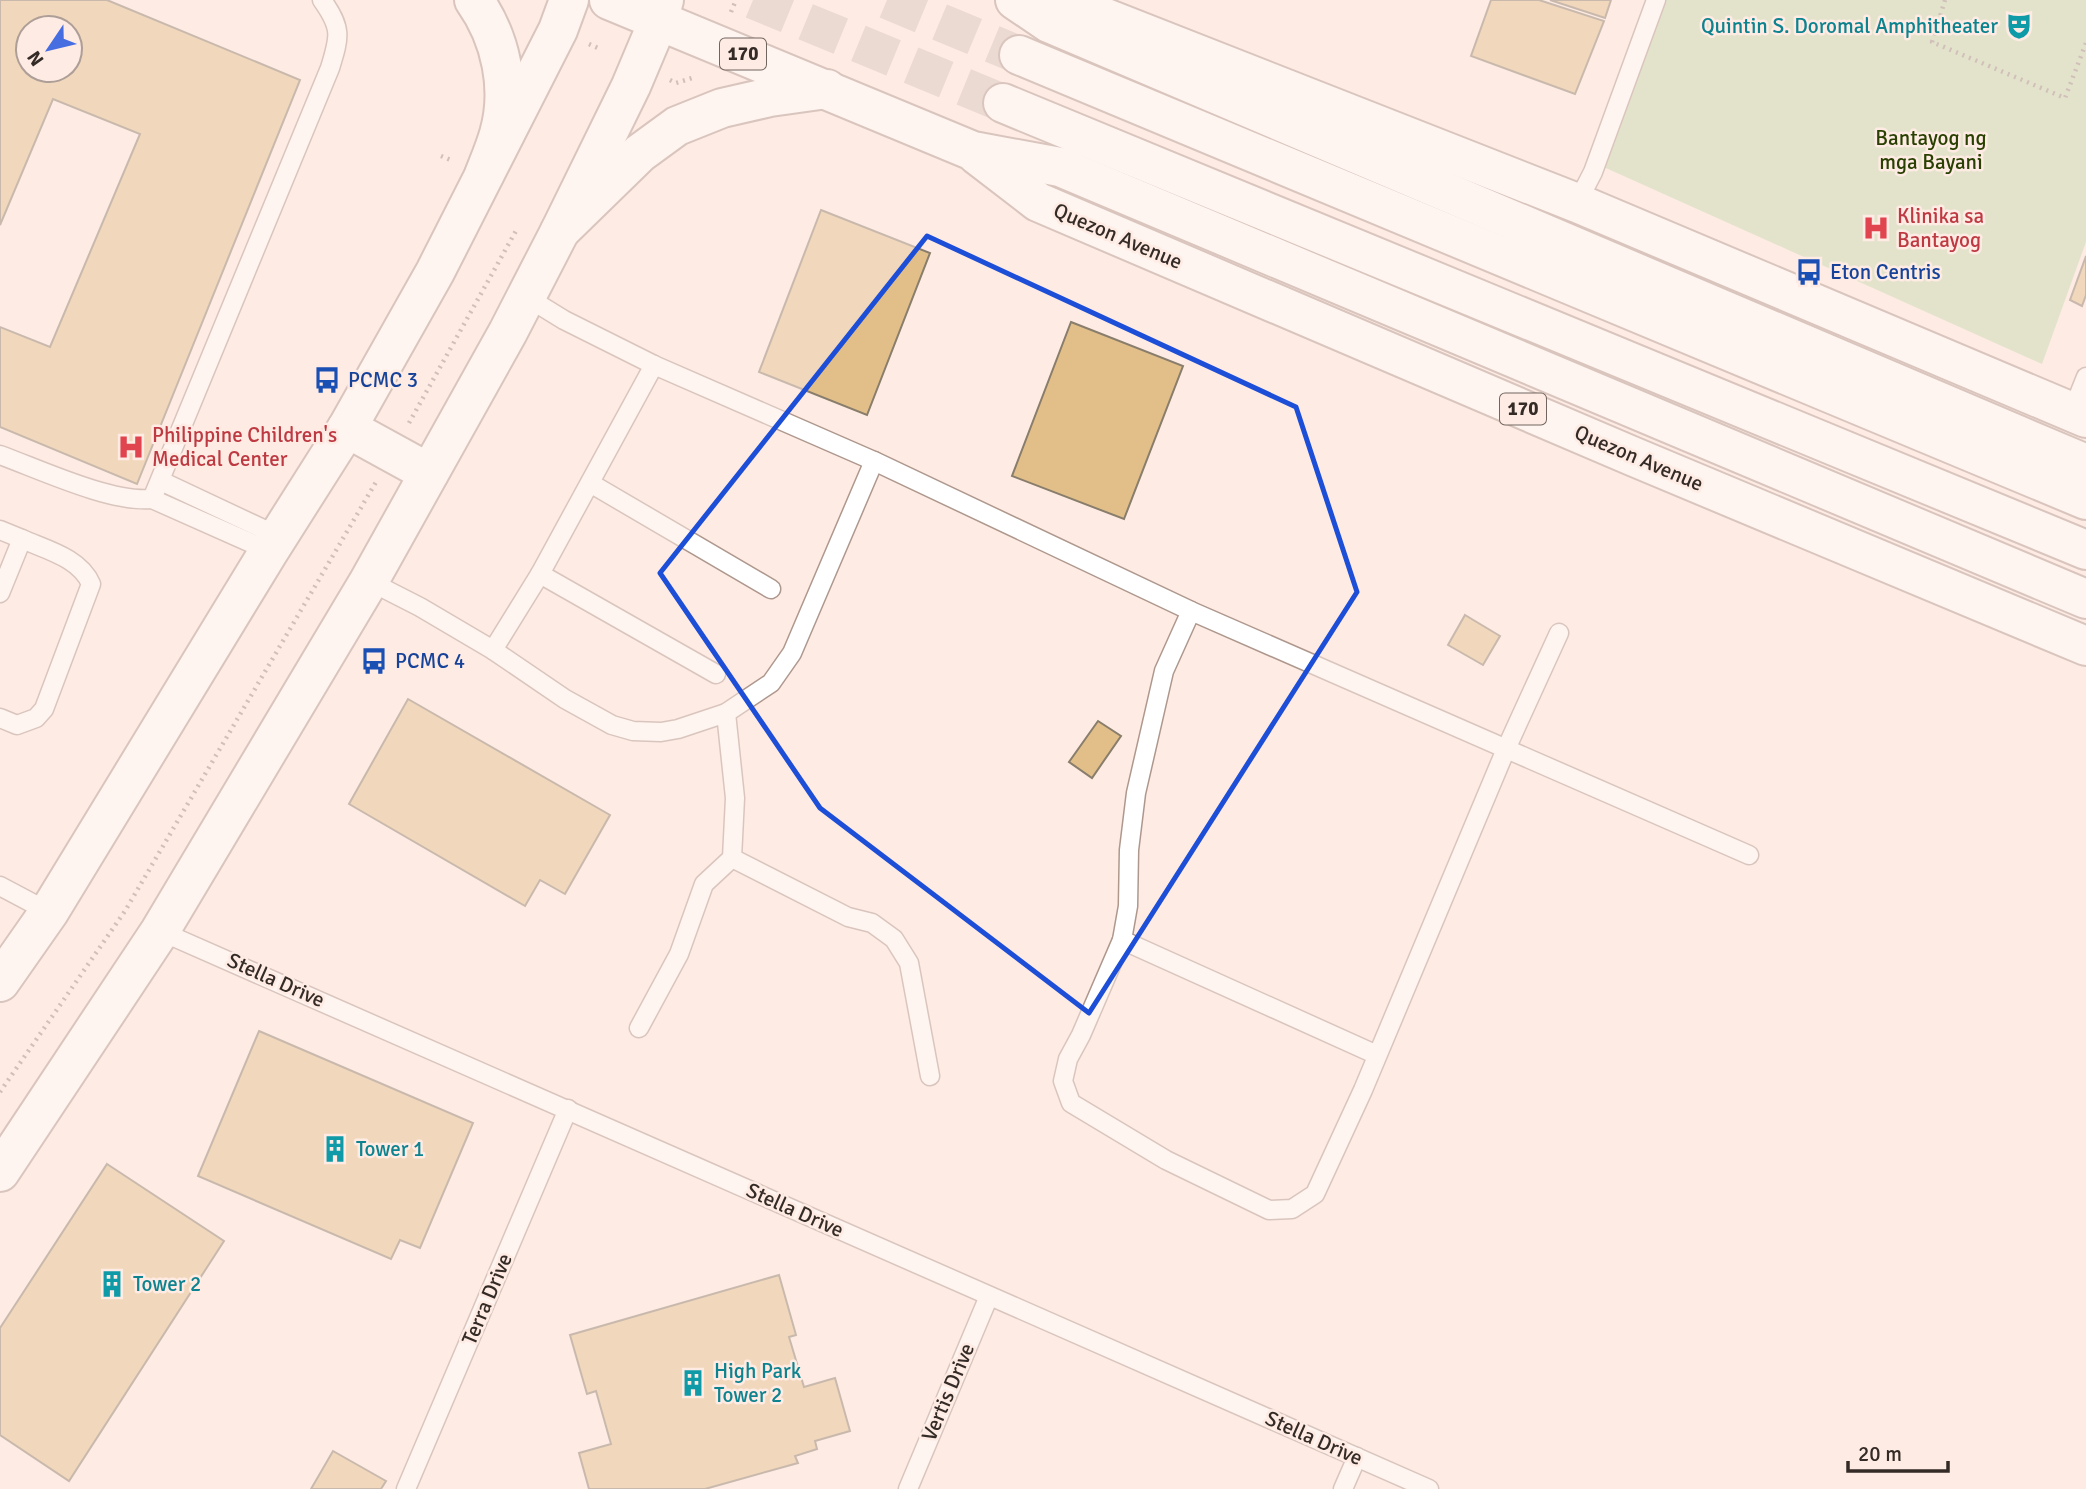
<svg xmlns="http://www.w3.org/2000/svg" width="2086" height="1489" font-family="Signika,sans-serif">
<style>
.green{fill:#c4daaf}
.building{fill:#e2bf89;stroke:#897d6c;stroke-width:2;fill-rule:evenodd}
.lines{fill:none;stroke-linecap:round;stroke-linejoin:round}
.primary-tunnel{stroke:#d6c5bd;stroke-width:38;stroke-dasharray:38 19;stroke-linecap:butt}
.service-casing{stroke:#ae988e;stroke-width:21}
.secondary-casing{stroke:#ae988e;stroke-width:42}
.primary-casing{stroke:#ae988e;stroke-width:42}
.path{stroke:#9a8c86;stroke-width:4.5;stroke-dasharray:2 5;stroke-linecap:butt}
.service{stroke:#fff;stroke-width:18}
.secondary{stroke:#fff;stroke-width:38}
.primary{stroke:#fff;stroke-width:38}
.marked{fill:none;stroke:#1d4ed8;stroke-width:5;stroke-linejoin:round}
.labels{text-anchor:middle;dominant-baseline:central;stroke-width:5;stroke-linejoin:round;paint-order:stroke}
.shield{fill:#feebe3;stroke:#71655f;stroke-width:2}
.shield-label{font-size:19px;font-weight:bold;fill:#342b27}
.culture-label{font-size:21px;fill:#0d838f;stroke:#feebe3;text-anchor:start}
.park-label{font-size:21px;fill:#294002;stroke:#feebe3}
.health-label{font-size:21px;fill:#be3a42;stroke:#feebe3;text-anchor:start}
.street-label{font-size:21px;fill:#342b27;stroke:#feebe3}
.transit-label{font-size:21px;fill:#164399;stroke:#feebe3;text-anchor:start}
</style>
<rect width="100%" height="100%" fill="#feebe3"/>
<polygon class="green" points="1646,0 2086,0 2086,242 2042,364 1588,160"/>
<g class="building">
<path d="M0,0H107L300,80L137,484L0,427V327L50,347L140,134L53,99L0,225ZM28,28H70V70H28Z"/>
<polygon points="1491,0 1539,0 1604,21 1575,94 1471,56"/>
<polygon points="1550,0 1611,0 1605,18"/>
<polygon points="821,210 930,253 867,415 759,372"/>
<polygon points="2086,256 2086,295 2082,306 2070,300"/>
<polygon points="1071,322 1183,366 1124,519 1012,476"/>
<polygon points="1465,615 1500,636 1483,665 1448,645"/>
<polygon points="408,699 610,815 565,894 540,880 525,906 349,804"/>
<polygon points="1098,721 1121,736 1092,778 1069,762"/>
<polygon points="259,1031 473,1123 420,1248 400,1240 391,1259 198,1176"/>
<polygon points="107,1164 224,1241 69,1481 0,1435 0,1328"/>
<polygon points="779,1275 796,1335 789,1337 804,1387 835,1378 850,1431 815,1441 817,1449 795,1456 798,1463 705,1489 589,1489 579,1453 611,1444 596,1391 587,1394 570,1335"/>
<polygon points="333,1451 386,1481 381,1489 311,1489"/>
</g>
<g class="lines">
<g class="primary-tunnel">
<polyline points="753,0 1003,103"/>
<polyline points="887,0 1019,55"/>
</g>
<defs>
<g id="service">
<polyline points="1577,203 1593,172 1656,0"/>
<polyline points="525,296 564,320 654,365 874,461 1191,611 1749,855"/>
<polyline points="2072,412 2086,377"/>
<path d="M0,455C41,470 111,503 152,499L269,551"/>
<polyline points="161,481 278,536"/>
<polyline points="590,483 771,589"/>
<path d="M152,499L330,68C340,36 342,28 322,0"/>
<polyline points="0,530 22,539 0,593"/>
<polyline points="540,574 716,674"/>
<polyline points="369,581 420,607 493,650 565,699 612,725 633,731 661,732 678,729 726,713 771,683 792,653 874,461"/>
<polyline points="1191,611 1164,671 1136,793 1129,850 1128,906 1122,940 1081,1035 1068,1059 1063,1081 1071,1103 1166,1160 1269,1210 1292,1209 1315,1194 1363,1090 1506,749 1559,633"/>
<polyline points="493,650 540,574 654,365"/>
<path d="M0,718L17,725L36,718L44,709L91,584C80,558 47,550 22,539"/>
<polyline points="732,858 848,917 872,923 894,939 909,963 930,1076"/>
<polyline points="0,886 49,912"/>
<polyline points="160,931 1429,1489"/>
<polyline points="1122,940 1377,1055"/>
<polyline points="639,1028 679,954 704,884 732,858 735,798 726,713"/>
<polyline points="406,1489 568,1109"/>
<polyline points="908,1489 989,1296"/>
<polyline points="1343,1489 1357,1457"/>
</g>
<g id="secondary">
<polyline points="347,428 429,473"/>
<polyline points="0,982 49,912 269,551 347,428 435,272 558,30 569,0"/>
<polyline points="0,1172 160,931 369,581 508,332 560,231 631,86 658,22 664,0"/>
</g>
<g id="primary">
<path d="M474,0C501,38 512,89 499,134C495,148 489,162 484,175"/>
<polyline points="609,0 973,151 1060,167 2086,599"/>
<polyline points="1015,0 1049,23 2086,464"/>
<polyline points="1060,0 1577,203 2086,418"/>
<polyline points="1019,55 2086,500"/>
<polyline points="1003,103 2086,550"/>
<polyline points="977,155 1038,202 1632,456 2086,646"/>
<polyline points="560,231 640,153 677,126 722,108 770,97 827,89"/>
</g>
</defs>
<use href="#service" class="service-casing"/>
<use href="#secondary" class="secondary-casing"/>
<use href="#primary" class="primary-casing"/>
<g class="path">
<polyline points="1945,0 1932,42 2065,98 2086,43"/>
<polyline points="731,12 736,0"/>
<polyline points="589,44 600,49"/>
<polyline points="670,80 676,83 692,78"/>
<polyline points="441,156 453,161"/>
<polyline points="409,423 517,229"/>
<polyline points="0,1092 125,911 376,482"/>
</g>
<use href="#service" class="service"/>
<use href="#secondary" class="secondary"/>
<use href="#primary" class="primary"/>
</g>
<path d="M0 0H2086V1489H0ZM927,236L1296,407L1357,592L1089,1013L820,808L660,573Z" fill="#feebe3" fill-opacity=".55" fill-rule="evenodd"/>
<path class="marked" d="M927,236L1296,407L1357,592L1089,1013L820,808L660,573Z"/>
<defs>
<symbol id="theatre-bare" viewBox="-9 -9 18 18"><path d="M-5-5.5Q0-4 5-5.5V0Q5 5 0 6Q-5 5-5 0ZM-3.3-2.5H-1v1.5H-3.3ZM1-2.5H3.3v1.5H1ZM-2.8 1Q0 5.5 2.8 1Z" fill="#0f9aa8" stroke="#feebe3" stroke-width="2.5" paint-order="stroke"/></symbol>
<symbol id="hospital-bare" viewBox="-9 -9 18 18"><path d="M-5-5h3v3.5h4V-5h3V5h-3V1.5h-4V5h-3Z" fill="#e0444e" stroke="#feebe3" stroke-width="2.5" paint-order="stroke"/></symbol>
<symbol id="bus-bare" viewBox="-9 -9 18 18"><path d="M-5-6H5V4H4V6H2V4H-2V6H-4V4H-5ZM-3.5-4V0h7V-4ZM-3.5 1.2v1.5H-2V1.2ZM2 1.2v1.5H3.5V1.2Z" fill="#1a4fb4" stroke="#feebe3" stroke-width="2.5" paint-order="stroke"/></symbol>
<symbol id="building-bare" viewBox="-9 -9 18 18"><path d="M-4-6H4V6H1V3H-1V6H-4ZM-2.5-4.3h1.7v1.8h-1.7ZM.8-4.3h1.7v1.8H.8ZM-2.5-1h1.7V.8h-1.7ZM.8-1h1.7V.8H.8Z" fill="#0f9aa8" stroke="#feebe3" stroke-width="2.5" paint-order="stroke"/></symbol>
</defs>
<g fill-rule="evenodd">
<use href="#theatre-bare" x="2000" y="7" width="38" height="38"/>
<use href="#hospital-bare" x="1857" y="209" width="38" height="38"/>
<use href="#bus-bare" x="1790" y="253" width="38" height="38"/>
<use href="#bus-bare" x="308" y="361" width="38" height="38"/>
<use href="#hospital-bare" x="112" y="428" width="38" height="38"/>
<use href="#bus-bare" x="355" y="642" width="38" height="38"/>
<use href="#building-bare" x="316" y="1130" width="38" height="38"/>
<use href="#building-bare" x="93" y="1265" width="38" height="38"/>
<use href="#building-bare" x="674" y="1364" width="38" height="38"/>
</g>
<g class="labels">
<g class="shield">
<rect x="720" y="38.5" width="46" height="31" rx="5"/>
<rect x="1500" y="393.5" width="46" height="31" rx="5"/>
</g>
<g class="shield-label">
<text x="743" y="54">170</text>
<text x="1523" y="409">170</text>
</g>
<g class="culture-label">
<text x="1998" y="26" text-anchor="end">Quintin S. Doromal Amphitheater</text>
<text x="356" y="1149">Tower 1</text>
<text x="133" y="1284">Tower 2</text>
<text x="714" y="1371">High Park<tspan x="714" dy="24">Tower 2</tspan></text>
</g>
<g class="park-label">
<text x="1931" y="138">Bantayog ng<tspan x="1931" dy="24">mga Bayani</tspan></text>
</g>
<g class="health-label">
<text x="1897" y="216">Klinika sa<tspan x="1897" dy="24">Bantayog</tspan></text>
<text x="152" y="435">Philippine Children's<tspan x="152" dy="24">Medical Center</tspan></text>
</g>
<g class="street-label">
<text transform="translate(1118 236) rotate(23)">Quezon Avenue</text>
<text transform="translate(1639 458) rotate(23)">Quezon Avenue</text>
<text transform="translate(276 980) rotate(24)">Stella Drive</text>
<text transform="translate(795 1210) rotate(24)">Stella Drive</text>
<text transform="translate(487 1299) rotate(-67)">Terra Drive</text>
<text transform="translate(948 1392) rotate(-67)">Vertis Drive</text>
<text transform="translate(1314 1438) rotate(24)">Stella Drive</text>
</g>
<g class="transit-label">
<text x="1830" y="272">Eton Centris</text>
<text x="348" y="380">PCMC 3</text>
<text x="395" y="661">PCMC 4</text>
</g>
</g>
<g transform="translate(49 49) rotate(235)"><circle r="33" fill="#feebe3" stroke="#ad9e98" stroke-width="2"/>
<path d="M0-5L12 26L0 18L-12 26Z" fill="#476ee1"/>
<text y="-10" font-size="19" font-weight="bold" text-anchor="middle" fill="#342b27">N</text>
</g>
<path d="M1848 1461v10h100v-10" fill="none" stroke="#342b27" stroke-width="3.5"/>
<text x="1858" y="1461" font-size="21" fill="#342b27" stroke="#feebe3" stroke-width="5" paint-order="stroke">20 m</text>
</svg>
